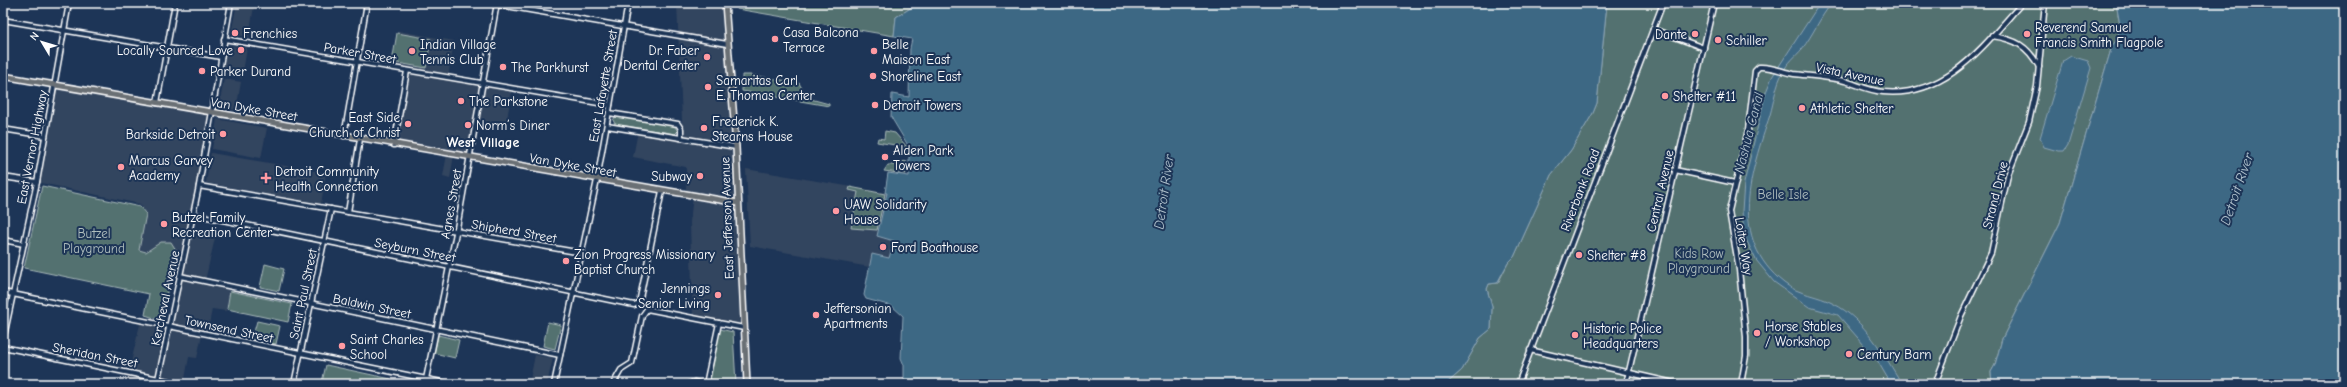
<svg xmlns="http://www.w3.org/2000/svg" width="2347" height="387" font-family="'Comic Neue',sans-serif">
<style>
.built{fill:#33455f}
.green{fill:#527170;stroke:#a8b8b8}
.water{fill:#3e6884;stroke:#8ba4b5}
.lines{fill:none;stroke-linecap:round;stroke-linejoin:round}
.minor-casing{stroke:#fff;stroke-width:7}
.major-casing{stroke:#fff;stroke-width:8}
.minor{stroke:#1d3557;stroke-width:4}
.major{stroke:#6b6f75;stroke-width:5}
.poi-dot{fill:#ff9aa2;stroke:#1d3557;stroke-width:1.5}
.labels{text-anchor:middle;dominant-baseline:central;stroke-width:4;stroke-linejoin:round;paint-order:stroke}
.poi-label{font-size:13px;fill:#fff;stroke:#1d3557;text-anchor:start}
.street-label{font-size:13px;fill:#fff;stroke:#1d3557}
.park-label{font-size:13px;fill:#b1bfbf;stroke:#1d3557}
.water-label{font-size:14px;font-style:italic;fill:#b2c3ce;stroke:#1d3557}
.neighbourhood-label{font-size:14px;font-weight:bold;fill:#fff;stroke:#1d3557}
</style>
<rect width="100%" height="100%" fill="#1d3557"/>
<filter id="ink" filterUnits="userSpaceOnUse"><feTurbulence type="fractalNoise" baseFrequency=".025" numOctaves="2"/><feDisplacementMap in="SourceGraphic" scale="8" xChannelSelector="R" yChannelSelector="G"/><feConvolveMatrix kernelMatrix="1 2 1 2 8 2 1 2 1" color-interpolation-filters="sRGB"/></filter>
<g filter="url(#ink)">
<g class="built">
<polygon points="237,3 254,6 249,37 231,34"/>
<polygon points="677,3 725,3 733,116 744,328 693,318 690,222 693,196 686,195 686,167 633,157 638,131 681,138 682,120"/>
<polygon points="399,31 454,41 448,78 512,89 506,125 476,120 470,158 454,155 450,178 443,176 447,154 394,145 407,71 392,68"/>
<polygon points="227,45 247,48 242,78 222,74"/>
<polygon points="224,79 241,82 236,110 219,107"/>
<polygon points="54,85 211,112 189,232 215,238 205,281 231,287 226,311 212,309 207,335 202,334 197,358 189,357 184,384 126,384 141,320 169,326 185,252 176,250 170,242 161,242 146,252 139,250 146,214 140,204 37,182"/>
<polygon points="217,119 267,128 261,158 212,149"/>
<polygon points="211,153 326,173 321,204 206,183"/>
<polygon points="746,169 887,193 877,236 894,240 889,258 872,254 870,267 750,246"/>
<polygon points="535,355 553,358 547,384 536,384 536,381 530,380"/>
</g>
<g class="green">
<polygon points="736,3 919,3 896,17 894,36 737,9"/>
<polygon points="1607,3 2116,3 2120,25 2118,38 2112,46 2060,223 2002,339 1995,365 1991,372 1992,384 1446,384 1462,370 1480,338 1491,329 1492,307 1487,289 1489,284 1498,283 1508,263 1514,257 1551,175 1571,150 1593,113 1597,103"/>
<polygon points="397,33 431,39 426,68 392,62"/>
<polygon points="742,75 752,75 799,83 807,98 829,104 829,106 742,91"/>
<polygon points="616,116 674,126 678,131 675,134 615,124 613,120"/>
<polygon points="885,131 895,133 907,147 877,142 878,138 884,139"/>
<polygon points="903,161 907,162 906,174 884,171 888,165 902,165"/>
<polygon points="42,186 140,207 146,214 139,250 146,252 161,242 171,242 176,250 161,320 145,315 149,294 24,268"/>
<polygon points="850,187 885,194 877,230 851,228 858,192 849,190"/>
<polygon points="265,264 284,269 279,291 260,287"/>
<polygon points="230,291 292,304 288,322 227,309"/>
<polygon points="257,321 280,326 276,344 252,339"/>
<polygon points="548,322 561,325 555,349 543,346"/>
<polygon points="720,329 733,332 736,384 710,379"/>
<polygon points="438,335 459,340 455,358 434,353"/>
<polygon points="326,365 391,379 390,384 322,382"/>
</g>
<g class="water">
<polygon points="919,3 1607,3 1597,103 1593,113 1571,150 1551,175 1514,257 1508,263 1497,283 1489,284 1487,289 1492,307 1491,329 1480,338 1462,370 1446,384 904,384 904,365 901,358 903,316 892,306 866,299 864,295 872,254 889,258 894,241 877,236 887,193 885,193 888,173 909,176 909,147 891,117 892,94 909,97 910,48 912,39 894,36 896,17"/>
<path d="M1820,3H1832C1820,17 1813,35 1802,49C1796,56 1787,63 1783,72C1776,84 1774,101 1770,115C1751,172 1727,238 1784,283C1799,295 1818,295 1834,304C1864,319 1885,356 1902,384H1891L1877,360L1838,315L1809,307L1774,282L1756,260L1744,235L1742,211L1744,183L1766,92L1772,77Z"/>
<polygon points="2116,3 2344,3 2344,384 1992,384 1991,372 1995,365 2002,339 2060,223 2112,46 2118,38 2120,25"/>
<polygon points="2071,56 2088,61 2091,68 2068,145 2064,151 2058,151 2044,147 2040,138 2063,61"/>
</g>
<g class="lines">
<defs>
<g id="minor">
<polyline points="488,3 727,44"/>
<polyline points="3,20 221,57"/>
<polyline points="1653,29 1704,48"/>
<path d="M1992,36C2015,39 2028,46 2039,67"/>
<polyline points="224,39 610,105"/>
<polyline points="157,103 175,3"/>
<polyline points="609,113 678,124 681,129 681,138"/>
<polyline points="607,126 736,147"/>
<polyline points="3,129 45,136"/>
<polyline points="344,136 367,3"/>
<polyline points="394,145 407,71"/>
<polyline points="1675,170 1735,183"/>
<polyline points="3,177 37,182"/>
<polyline points="199,186 582,253"/>
<polyline points="348,212 360,139"/>
<polyline points="193,214 634,305 639,303 662,191"/>
<polyline points="3,240 24,244"/>
<polyline points="180,276 560,355"/>
<polyline points="3,292 451,384"/>
<polyline points="3,341 37,182 69,3"/>
<polyline points="3,347 183,384"/>
<polyline points="1530,350 1678,384"/>
<polyline points="157,384 198,191 231,3"/>
<polyline points="294,384 331,209"/>
<polyline points="425,384 457,228 497,3"/>
<polyline points="554,384 597,180 628,3"/>
<polyline points="613,384 621,370 632,363 642,316 647,309 744,328"/>
<polyline points="688,384 694,382 704,384"/>
<polyline points="706,384 719,323"/>
<polyline points="1518,384 1663,3"/>
<polyline points="1626,384 1714,3"/>
<path d="M1741,384L1746,356V337L1739,270L1729,211L1748,130L1755,71L1759,67C1772,66 1782,72 1794,74C1811,76 1828,77 1845,81C1858,85 1870,91 1883,92C1947,98 1984,45 2022,3"/>
<polyline points="1935,384 1961,316 1991,253 2008,175 2029,122 2037,86 2045,3"/>
</g>
<g id="major">
<polyline points="725,3 736,147 747,384"/>
<polyline points="3,76 738,203"/>
</g>
</defs>
<use href="#minor" class="minor-casing"/>
<use href="#major" class="major-casing"/>
<use href="#minor" class="minor"/>
<use href="#major" class="major"/>
</g>
</g>
<g class="poi-dot">
<circle cx="235" cy="33" r="4"/>
<circle cx="1695" cy="34" r="4"/>
<circle cx="2027" cy="34" r="4"/>
<circle cx="775" cy="39" r="4"/>
<circle cx="1718" cy="40" r="4"/>
<circle cx="241" cy="50" r="4"/>
<circle cx="412" cy="51" r="4"/>
<circle cx="874" cy="51" r="4"/>
<circle cx="707" cy="57" r="4"/>
<circle cx="503" cy="67" r="4"/>
<circle cx="202" cy="71" r="4"/>
<circle cx="873" cy="76" r="4"/>
<circle cx="708" cy="87" r="4"/>
<circle cx="1665" cy="96" r="4"/>
<circle cx="461" cy="101" r="4"/>
<circle cx="875" cy="105" r="4"/>
<circle cx="1802" cy="108" r="4"/>
<circle cx="408" cy="124" r="4"/>
<circle cx="468" cy="125" r="4"/>
<circle cx="704" cy="128" r="4"/>
<circle cx="223" cy="134" r="4"/>
<circle cx="885" cy="157" r="4"/>
<circle cx="121" cy="167" r="4"/>
<circle cx="700" cy="176" r="4"/>
<path d="M264 172h4v4h4v4h-4v4h-4v-4h-4v-4h4z"/>
<circle cx="836" cy="211" r="4"/>
<circle cx="164" cy="224" r="4"/>
<circle cx="883" cy="247" r="4"/>
<circle cx="1579" cy="255" r="4"/>
<circle cx="566" cy="261" r="4"/>
<circle cx="718" cy="295" r="4"/>
<circle cx="816" cy="315" r="4"/>
<circle cx="1757" cy="333" r="4"/>
<circle cx="1575" cy="335" r="4"/>
<circle cx="342" cy="346" r="4"/>
<circle cx="1849" cy="354" r="4"/>
</g>
<g class="labels">
<g class="poi-label">
<text x="2035" y="27">Reverend Samuel<tspan x="2035" dy="15">Francis Smith Flagpole</tspan></text>
<text x="783" y="32">Casa Balcona<tspan x="783" dy="15">Terrace</tspan></text>
<text x="243" y="33">Frenchies</text>
<text x="1687" y="34" text-anchor="end">Dante</text>
<text x="1726" y="40">Schiller</text>
<text x="420" y="44">Indian Village<tspan x="420" dy="15">Tennis Club</tspan></text>
<text x="882" y="44">Belle<tspan x="882" dy="15">Maison East</tspan></text>
<text x="233" y="50" text-anchor="end">Locally Sourced Love</text>
<text x="699" y="50" text-anchor="end">Dr. Faber<tspan x="699" dy="15">Dental Center</tspan></text>
<text x="511" y="67">The Parkhurst</text>
<text x="210" y="71">Parker Durand</text>
<text x="881" y="76">Shoreline East</text>
<text x="716" y="80">Samaritas Carl<tspan x="716" dy="15">E. Thomas Center</tspan></text>
<text x="1673" y="96">Shelter #11</text>
<text x="469" y="101">The Parkstone</text>
<text x="883" y="105">Detroit Towers</text>
<text x="1810" y="108">Athletic Shelter</text>
<text x="400" y="117" text-anchor="end">East Side<tspan x="400" dy="15">Church of Christ</tspan></text>
<text x="712" y="121">Frederick K.<tspan x="712" dy="15">Stearns House</tspan></text>
<text x="476" y="125">Norm’s Diner</text>
<text x="215" y="134" text-anchor="end">Barkside Detroit</text>
<text x="893" y="150">Alden Park<tspan x="893" dy="15">Towers</tspan></text>
<text x="129" y="160">Marcus Garvey<tspan x="129" dy="15">Academy</tspan></text>
<text x="275" y="171">Detroit Community<tspan x="275" dy="15">Health Connection</tspan></text>
<text x="692" y="176" text-anchor="end">Subway</text>
<text x="844" y="204">UAW Solidarity<tspan x="844" dy="15">House</tspan></text>
<text x="172" y="217">Butzel Family<tspan x="172" dy="15">Recreation Center</tspan></text>
<text x="891" y="247">Ford Boathouse</text>
<text x="574" y="254">Zion Progress Missionary<tspan x="574" dy="15">Baptist Church</tspan></text>
<text x="1587" y="255">Shelter #8</text>
<text x="710" y="288" text-anchor="end">Jennings<tspan x="710" dy="15">Senior Living</tspan></text>
<text x="824" y="308">Jeffersonian<tspan x="824" dy="15">Apartments</tspan></text>
<text x="1765" y="326">Horse Stables<tspan x="1765" dy="15">/ Workshop</tspan></text>
<text x="1583" y="328">Historic Police<tspan x="1583" dy="15">Headquarters</tspan></text>
<text x="350" y="339">Saint Charles<tspan x="350" dy="15">School</tspan></text>
<text x="1857" y="354">Century Barn</text>
</g>
<g class="street-label">
<text transform="translate(360 53) rotate(10)">Parker Street</text>
<text transform="translate(1850 74) rotate(12)">Vista Avenue</text>
<text transform="translate(603 86) rotate(-80)">East Lafayette Street</text>
<text transform="translate(254 109) rotate(10)">Van Dyke Street</text>
<text transform="translate(32 147) rotate(-79)">East Vernor Highway</text>
<text transform="translate(573 165) rotate(10)">Van Dyke Street</text>
<text transform="translate(1580 190) rotate(-69)">Riverbank Road</text>
<text transform="translate(1660 191) rotate(-77)">Central Avenue</text>
<text transform="translate(1995 195) rotate(-76)">Strand Drive</text>
<text transform="translate(451 204) rotate(-80)">Agnes Street</text>
<text transform="translate(727 218) rotate(-92)">East Jefferson Avenue</text>
<text transform="translate(514 231) rotate(10)">Shipherd Street</text>
<text transform="translate(1744 246) rotate(81)">Loiter Way</text>
<text transform="translate(415 250) rotate(11)">Seyburn Street</text>
<text transform="translate(303 294) rotate(-78)">Saint Paul Street</text>
<text transform="translate(165 298) rotate(-78)">Kercheval Avenue</text>
<text transform="translate(372 306) rotate(12)">Baldwin Street</text>
<text transform="translate(229 329) rotate(12)">Townsend Street</text>
<text transform="translate(95 355) rotate(11)">Sheridan Street</text>
</g>
<g class="park-label">
<text x="1783" y="194">Belle Isle</text>
<text x="94" y="233">Butzel<tspan x="94" dy="15">Playground</tspan></text>
<text x="1699" y="253">Kids Row<tspan x="1699" dy="15">Playground</tspan></text>
</g>
<g class="water-label">
<text transform="translate(1749 133) rotate(-76)">Nashua Canal</text>
<text transform="translate(2237 189) rotate(-71)">Detroit River</text>
<text transform="translate(1164 192) rotate(-82)">Detroit River</text>
</g>
<g class="neighbourhood-label">
<text x="483" y="142">West Village</text>
</g>
</g>
<rect width="2347" height="387" fill="none" stroke="#1d3557" stroke-width="16"/>
<rect x="8" y="8" width="2331" height="371" fill="none" stroke="#fff" stroke-width="1.5" filter="url(#ink)"/>
<g transform="translate(42 42) rotate(308)" stroke="#1d3557" stroke-width="3" paint-order="stroke">
<path d="M0-3L7 15L0 10L-7 15Z" fill="#ffffff"/>
<text y="-6" font-size="11" font-weight="bold" text-anchor="middle" fill="#ffffff">N</text>
</g>
</svg>
